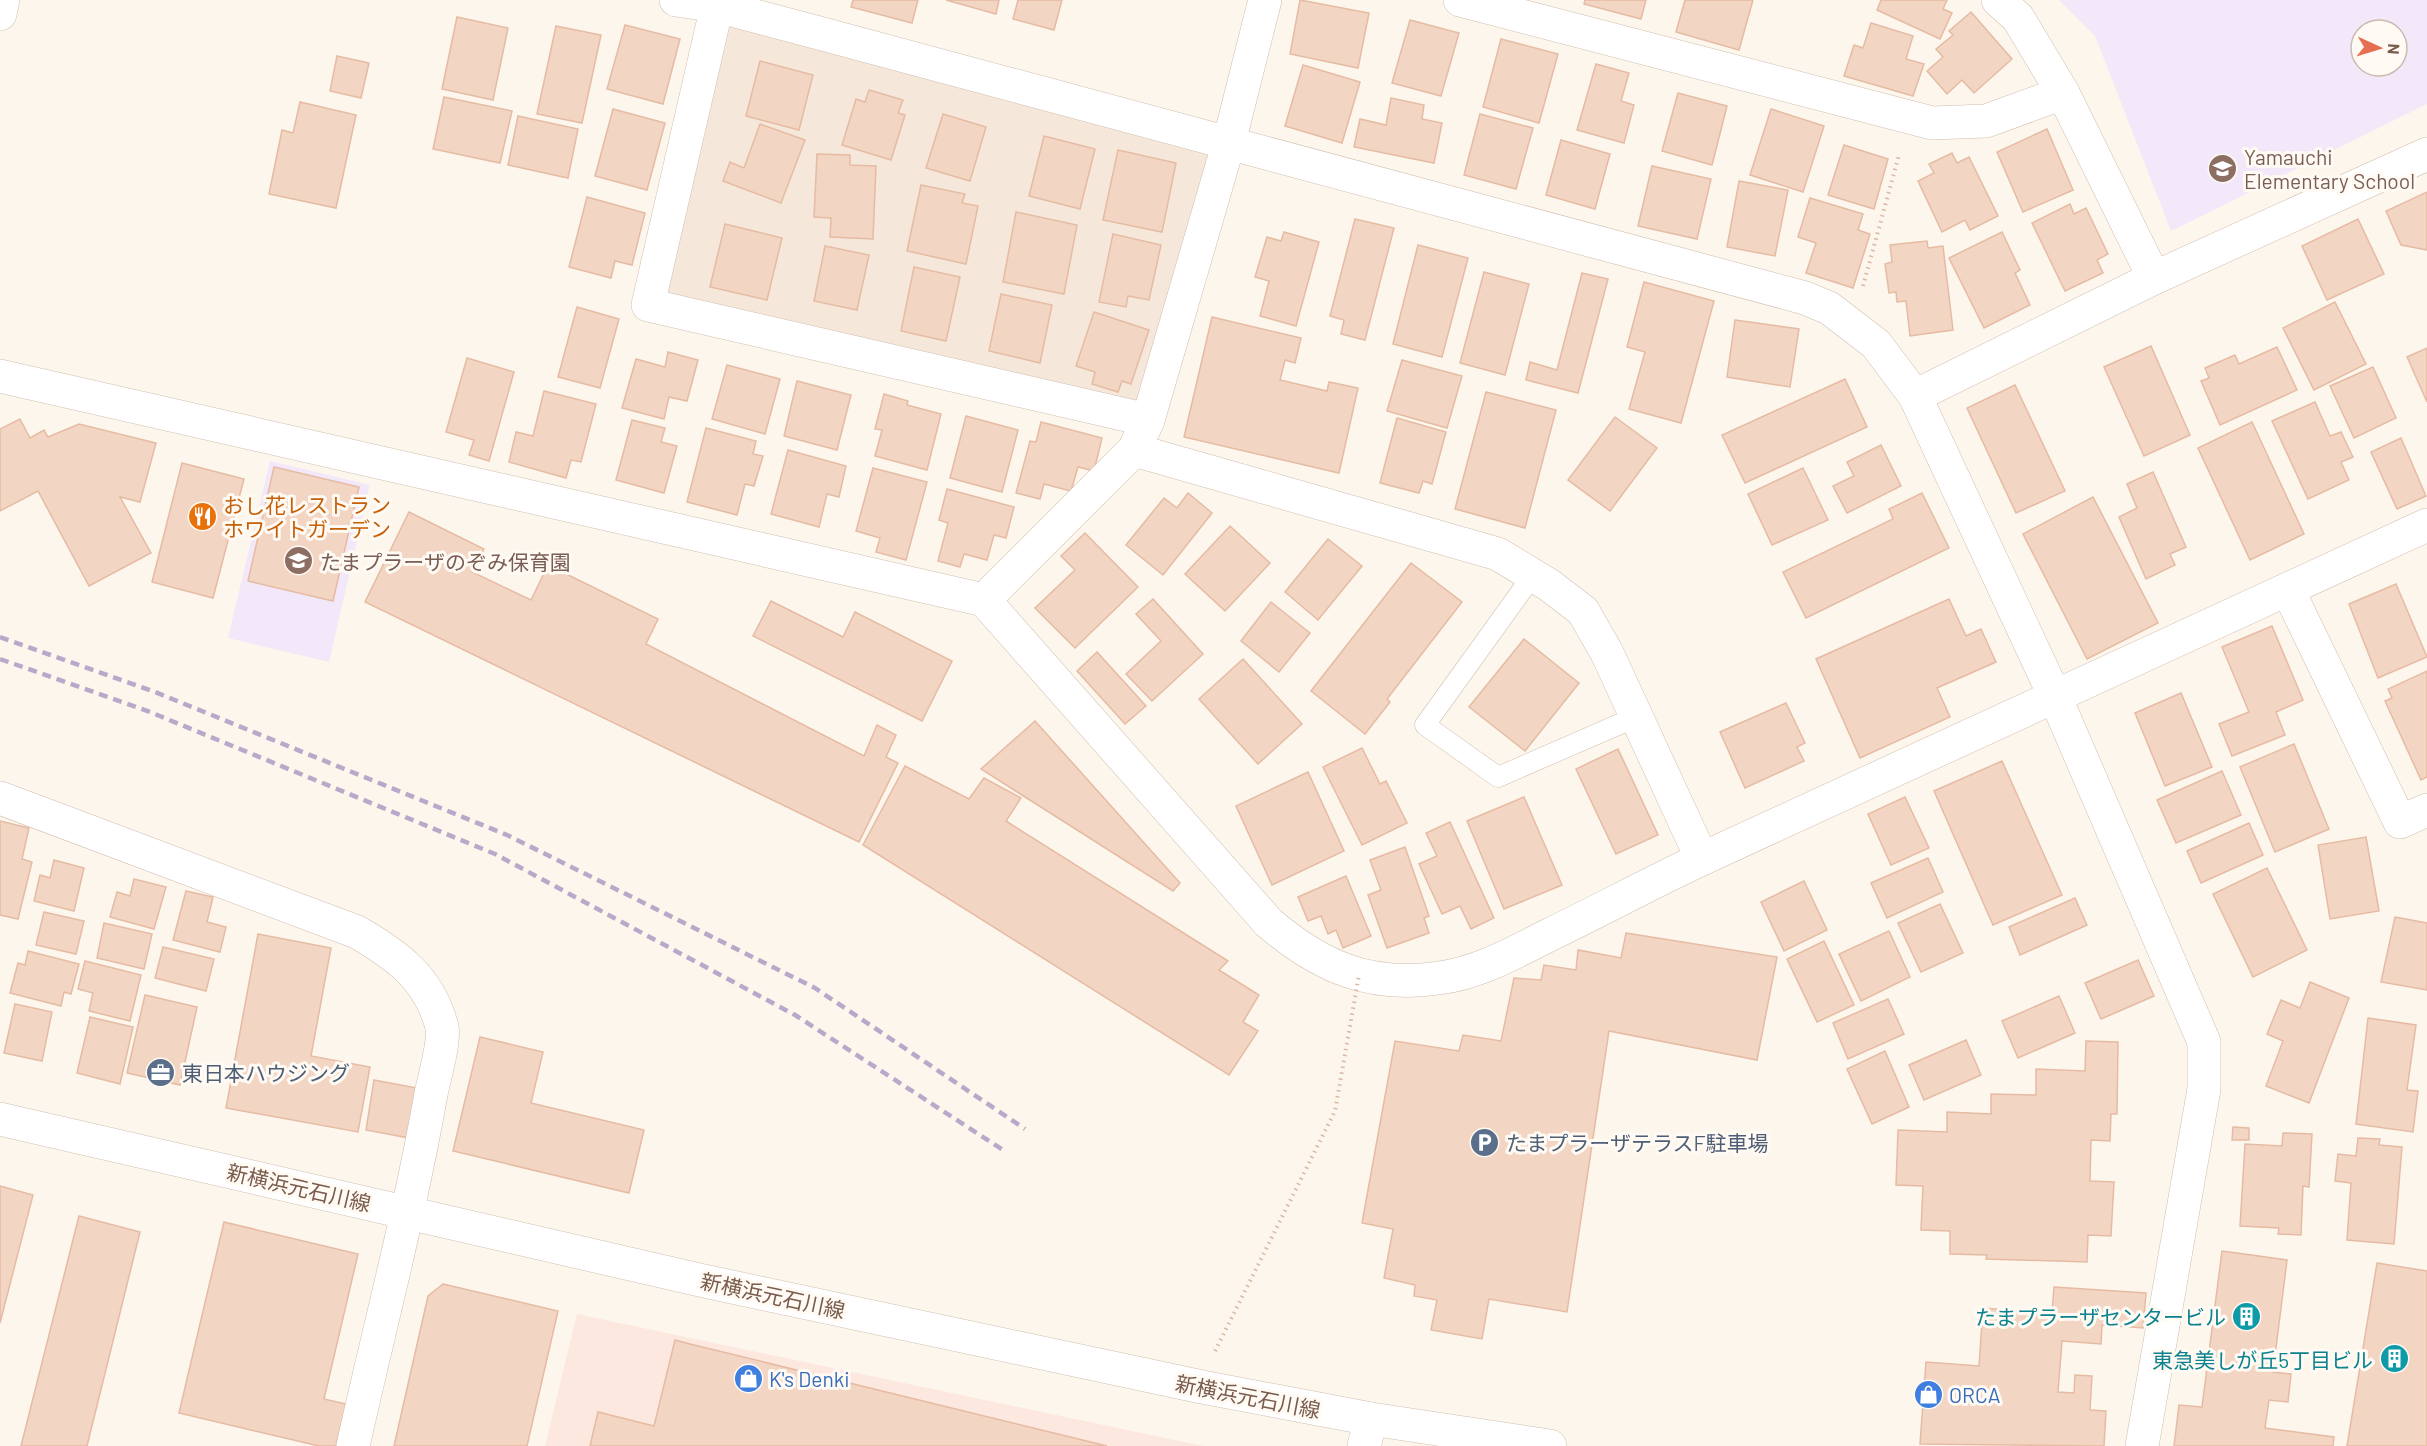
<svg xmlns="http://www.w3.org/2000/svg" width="2427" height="1446" font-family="Barlow,'Noto Sans JP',sans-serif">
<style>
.residential{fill:#f5e8da}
.commercial{fill:#fde8e0}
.education{fill:#f3e8fa;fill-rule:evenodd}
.building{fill:#f3d5c3;stroke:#e6bba3;stroke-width:1.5}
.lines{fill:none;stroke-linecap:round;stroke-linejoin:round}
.service-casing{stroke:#d1beb0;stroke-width:21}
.minor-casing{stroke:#d1beb0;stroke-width:34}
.tertiary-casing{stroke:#d1beb0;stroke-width:34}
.path{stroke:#d9b8a5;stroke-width:4;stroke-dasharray:1.5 4.5;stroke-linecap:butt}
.service{stroke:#fff;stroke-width:20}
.minor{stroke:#fff;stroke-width:33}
.tertiary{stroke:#fff;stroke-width:33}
.rail{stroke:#b9a8c9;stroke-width:4.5;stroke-dasharray:9 6;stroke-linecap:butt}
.path-bridge{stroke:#d9b8a5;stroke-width:4;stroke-dasharray:1.5 4.5;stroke-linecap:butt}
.labels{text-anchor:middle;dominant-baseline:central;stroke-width:6;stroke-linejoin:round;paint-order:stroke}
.education-label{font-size:21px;fill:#785e54;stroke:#fffaf3;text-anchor:start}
.food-label{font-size:21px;fill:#c56008;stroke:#fffaf3;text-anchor:start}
.service-label{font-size:21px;fill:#4e5e75;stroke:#fffaf3;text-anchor:start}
.street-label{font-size:21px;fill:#7a5c4d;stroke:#fffaf3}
.culture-label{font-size:21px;fill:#0d838f;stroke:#fffaf3;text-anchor:end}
.shop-label{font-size:21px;fill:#366cbe;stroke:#fffaf3;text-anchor:start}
</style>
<rect width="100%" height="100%" fill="#fdf6ec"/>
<polygon class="residential" points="717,6 1229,142 1148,420 648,305"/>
<polygon class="commercial" points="577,1314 1203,1446 545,1446"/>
<g class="education">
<path d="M2059,0H2427V104L2171,231L2095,36ZM2361,30H2397V66H2361Z"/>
<polygon points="270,461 370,485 329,662 228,638"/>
</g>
<g class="building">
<polygon points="853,0 918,0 912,23 851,7"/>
<polygon points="946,0 999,0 996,14"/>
<polygon points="1018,0 1062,0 1054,30 1013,19"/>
<polygon points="1300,0 1369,13 1358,68 1290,54"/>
<polygon points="1585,0 1646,0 1641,19 1584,4"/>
<polygon points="1685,0 1753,0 1739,50 1676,32"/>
<polygon points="1881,0 1947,0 1943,9 1952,13 1940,39 1877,10"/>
<polygon points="1971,12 2012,59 1974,93 1962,80 1947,94 1927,71 1943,57 1936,49 1953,35 1949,31"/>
<polygon points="457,17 508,28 493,100 442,89"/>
<polygon points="1410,20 1459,33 1441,96 1392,83"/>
<polygon points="1871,23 1913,36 1906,59 1924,64 1913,96 1844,76 1854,45 1863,48"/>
<polygon points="625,25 680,39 663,104 607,89"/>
<polygon points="556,26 601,35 582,123 537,114"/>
<polygon points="1501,39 1558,54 1539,123 1483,107"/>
<polygon points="337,56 369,63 361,98 330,91"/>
<polygon points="760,61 813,75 799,130 746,116"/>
<polygon points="1596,64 1629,73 1621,101 1634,105 1624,143 1577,130"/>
<polygon points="1303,65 1360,82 1342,143 1285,126"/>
<polygon points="869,90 903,100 898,113 905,115 891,160 842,145 856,99 865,102"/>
<polygon points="1678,93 1727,106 1712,165 1662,151"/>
<polygon points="444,97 512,111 500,163 433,149"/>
<polygon points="1391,98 1424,105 1422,119 1442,123 1434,163 1354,147 1360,119 1386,125"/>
<polygon points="300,102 356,115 336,208 269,194 282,130 293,133"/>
<polygon points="613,109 665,123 647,190 595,176"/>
<polygon points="1771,109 1824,126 1803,192 1750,175"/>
<polygon points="943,114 986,127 970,181 926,168"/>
<polygon points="1480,114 1533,128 1516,189 1464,175"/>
<polygon points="518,116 578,129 568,178 508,165"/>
<polygon points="760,124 805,140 781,203 723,181 730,162 744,168"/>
<polygon points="2047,129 2073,190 2023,212 1997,152"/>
<polygon points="1044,136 1095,149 1080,209 1029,196"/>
<polygon points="1561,140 1610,154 1595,209 1546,195"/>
<polygon points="1844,145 1888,159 1874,209 1828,195"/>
<polygon points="1118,150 1176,163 1162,232 1103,220"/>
<polygon points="1952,153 1957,163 1969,157 1998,216 1970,230 1965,220 1942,232 1918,181 1934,173 1929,164"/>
<polygon points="817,154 850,155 850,165 876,166 873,239 830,237 831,218 814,217"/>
<polygon points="1652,166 1711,179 1697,239 1638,226"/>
<polygon points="1739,181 1788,190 1775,256 1727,247"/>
<polygon points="921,185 965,194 962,203 978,206 966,264 907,251"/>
<polygon points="2427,192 2427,250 2401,245 2386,211"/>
<polygon points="587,197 645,213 632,265 615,261 611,278 569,267"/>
<polygon points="1810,198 1863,214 1858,230 1870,234 1853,288 1806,273 1816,243 1798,237"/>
<polygon points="2070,204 2074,214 2086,208 2108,254 2097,260 2103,273 2065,291 2032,223"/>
<polygon points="1016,212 1077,225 1064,294 1003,282"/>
<polygon points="1355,219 1394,228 1365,340 1341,334 1344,320 1330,316"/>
<polygon points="2358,219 2384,274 2327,300 2302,246"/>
<polygon points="725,224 782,238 767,300 710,287"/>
<polygon points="1284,232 1319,242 1296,326 1260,316 1269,281 1255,277 1267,237 1281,241"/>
<polygon points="2002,232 2020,270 2015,273 2030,305 1984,328 1949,258"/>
<polygon points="1113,234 1161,245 1149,300 1128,296 1126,307 1099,302"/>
<polygon points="1927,241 1928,248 1943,246 1953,330 1910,336 1906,301 1897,302 1896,292 1889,293 1885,264 1892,262 1890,245"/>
<polygon points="1418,245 1468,258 1442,357 1393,344"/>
<polygon points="825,246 869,255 857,310 814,301"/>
<polygon points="914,267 960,277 946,341 901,331"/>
<polygon points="1484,272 1529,284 1505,375 1460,363"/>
<polygon points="1582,273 1608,279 1578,393 1526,380 1530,362 1557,370"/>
<polygon points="1644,282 1714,301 1681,423 1629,409 1645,352 1627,347"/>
<polygon points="1001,294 1052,305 1040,363 989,351"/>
<polygon points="2335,302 2366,364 2314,390 2283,328"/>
<polygon points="577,307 619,319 600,388 558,377"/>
<polygon points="1094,312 1149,330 1131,384 1122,381 1118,392 1092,384 1095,372 1076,366"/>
<polygon points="1212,317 1301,338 1295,363 1285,360 1280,380 1327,391 1329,382 1358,388 1339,473 1184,437"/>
<polygon points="1735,320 1799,329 1790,387 1727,377"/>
<polygon points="2151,346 2190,435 2144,456 2104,367"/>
<polygon points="2277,347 2297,390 2220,425 2201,381 2209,378 2205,368 2235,355 2239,364"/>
<polygon points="2427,348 2427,402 2407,357"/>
<polygon points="668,352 698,360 687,401 669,397 664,419 622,408 636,359 665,367"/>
<polygon points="467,358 514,372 489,461 469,455 474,440 446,432"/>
<polygon points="1402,360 1462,376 1447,428 1387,411"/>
<polygon points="727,365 780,379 765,434 712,419"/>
<polygon points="2373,367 2396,418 2354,438 2330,386"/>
<polygon points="1845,379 1867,427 1745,483 1722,435"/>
<polygon points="797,381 851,395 837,450 784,436"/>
<polygon points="2015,385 2065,491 2016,513 1967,408"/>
<polygon points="544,391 596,404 581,462 571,460 566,478 509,462 516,432 533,436"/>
<polygon points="1486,392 1556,410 1525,528 1455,509"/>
<polygon points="884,394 908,401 907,405 941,414 927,470 875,456 882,430 875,429"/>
<polygon points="2315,402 2330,436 2341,432 2353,457 2341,462 2349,480 2308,499 2272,421"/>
<polygon points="966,416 1018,430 1002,492 950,478"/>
<polygon points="1615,417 1657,448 1610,511 1568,480"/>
<polygon points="1397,418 1446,432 1432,484 1423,481 1419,493 1380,483"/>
<polygon points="20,419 30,438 44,430 48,437 79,424 156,443 140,502 120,497 151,553 89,586 38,491 0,511 0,429"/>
<polygon points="632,420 665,428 661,442 677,446 664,493 616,480"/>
<polygon points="1041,422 1102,438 1094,471 1078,467 1071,491 1044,484 1040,499 1016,493 1030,441 1036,442"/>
<polygon points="2252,422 2304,534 2250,560 2198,448"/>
<polygon points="706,428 756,441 753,454 763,456 754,486 745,484 737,515 687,502"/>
<polygon points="2401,438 2426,496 2397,509 2371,452"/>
<polygon points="1881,445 1901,486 1847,513 1833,486 1854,476 1847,462"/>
<polygon points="788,450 846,466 839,497 827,494 819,527 771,514"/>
<polygon points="182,463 244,479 213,598 152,582"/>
<polygon points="274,467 359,487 333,601 248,581"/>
<polygon points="873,468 927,482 906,560 876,552 880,538 856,531"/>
<polygon points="1803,468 1828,520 1772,545 1748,494"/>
<polygon points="2153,472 2186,547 2170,554 2175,565 2146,579 2119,517 2137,508 2127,484"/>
<polygon points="947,489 1014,507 1006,538 994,535 987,560 964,554 960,567 938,561 948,523 939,520"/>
<polygon points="1188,493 1212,513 1163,575 1126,545 1164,498 1177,508"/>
<polygon points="1922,493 1949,548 1806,618 1783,572 1893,519 1889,509"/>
<polygon points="2093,497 2158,623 2087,659 2023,534"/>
<polygon points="409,512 484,549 472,572 531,600 548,565 658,619 646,644 864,756 877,725 896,735 886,757 898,763 859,842 365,602"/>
<polygon points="1230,526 1270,563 1225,611 1185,574"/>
<polygon points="1085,533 1138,587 1075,648 1035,608 1075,570 1061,556"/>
<polygon points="1328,539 1362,566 1318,620 1285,592"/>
<polygon points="1411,563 1462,602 1387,699 1390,702 1365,734 1311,691"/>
<polygon points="2396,584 2427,657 2378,678 2349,604"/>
<polygon points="1153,599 1203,654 1152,701 1126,674 1161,641 1136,614"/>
<polygon points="1949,599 1966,636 1981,629 1996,662 1937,688 1950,717 1860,758 1816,659"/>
<polygon points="771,601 843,637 855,612 952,661 922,721 753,636"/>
<polygon points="1271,602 1310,633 1279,672 1241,641"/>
<polygon points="2272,626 2303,700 2276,712 2285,735 2232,756 2219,724 2249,712 2222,647"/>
<polygon points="1524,639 1579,683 1525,751 1469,707"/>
<polygon points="1097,652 1146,706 1125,724 1077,671"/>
<polygon points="1243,659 1302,724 1258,764 1199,699"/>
<polygon points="2427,671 2427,777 2421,780 2385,701 2392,698 2388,689"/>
<polygon points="2181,693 2212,767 2165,786 2135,713"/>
<polygon points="1786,703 1805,743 1797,747 1804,761 1745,788 1720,732"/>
<polygon points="1035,721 1180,883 1173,891 981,769"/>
<polygon points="2294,744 2329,829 2275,852 2240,767"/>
<polygon points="1362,748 1380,784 1386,781 1407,823 1362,845 1323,767"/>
<polygon points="1618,749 1658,835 1616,854 1576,769"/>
<polygon points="2002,761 2062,895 1993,925 1934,791"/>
<polygon points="905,766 969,799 984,778 1021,798 1006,821 1228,961 1219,970 1259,995 1243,1022 1258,1031 1229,1075 863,845"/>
<polygon points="2222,771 2241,815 2176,843 2157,800"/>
<polygon points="1308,772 1344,851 1272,885 1236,806"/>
<polygon points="1524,797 1562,885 1504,909 1467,821"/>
<polygon points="1905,797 1929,848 1891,865 1868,814"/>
<polygon points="0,821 29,828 22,859 32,862 18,919 0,915"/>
<polygon points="1450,822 1494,918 1471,929 1460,906 1442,914 1419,864 1437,856 1426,833"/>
<polygon points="2249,823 2263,855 2201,883 2187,851"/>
<polygon points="2366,837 2379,911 2330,919 2318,845"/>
<polygon points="1405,847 1429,916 1424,918 1429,933 1387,948 1368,895 1381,890 1370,860"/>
<polygon points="1928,858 1943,892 1887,918 1871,883"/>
<polygon points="54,860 84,868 74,911 34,901 40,875 50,878"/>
<polygon points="2267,868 2307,950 2253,977 2213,894"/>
<polygon points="1346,876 1371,936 1343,948 1336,930 1328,934 1321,916 1308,921 1298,897"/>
<polygon points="134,879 166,887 154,929 110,917 117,892 130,896"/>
<polygon points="1804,881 1827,930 1784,951 1761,902"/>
<polygon points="186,891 213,897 207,922 226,927 220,952 173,940"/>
<polygon points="2075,898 2087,925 2020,955 2009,927"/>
<polygon points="1940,904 1963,953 1921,972 1898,923"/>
<polygon points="44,912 84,921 76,954 36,945"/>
<polygon points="2395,917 2427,923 2427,990 2381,982"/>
<polygon points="104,923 152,934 144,969 97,958"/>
<polygon points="1889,931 1910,977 1861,1001 1839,954"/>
<polygon points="1626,933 1777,957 1757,1060 1609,1031 1567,1312 1489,1299 1482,1339 1431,1330 1437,1300 1414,1296 1415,1285 1384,1278 1393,1229 1362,1223 1395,1041 1459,1051 1463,1035 1501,1041 1514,978 1541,980 1544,965 1576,970 1578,950 1621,958"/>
<polygon points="258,934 331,948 311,1056 370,1067 358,1132 226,1108"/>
<polygon points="1824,941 1854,1005 1817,1022 1787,959"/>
<polygon points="163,947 214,959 206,991 155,978"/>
<polygon points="28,951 79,964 71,994 64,992 61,1006 10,993 18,963 25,965"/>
<polygon points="2138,960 2154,996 2101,1019 2085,983"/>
<polygon points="85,961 141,975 130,1021 89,1011 93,993 78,989"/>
<polygon points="2310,982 2349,998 2309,1103 2266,1086 2283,1041 2267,1034 2281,1000 2300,1008"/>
<polygon points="145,995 197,1007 180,1085 127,1073"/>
<polygon points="2059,996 2075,1033 2018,1058 2002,1021"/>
<polygon points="1888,999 1904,1034 1848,1059 1833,1023"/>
<polygon points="15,1004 52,1012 42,1061 4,1053"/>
<polygon points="90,1017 133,1027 120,1084 77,1073"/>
<polygon points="2368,1018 2416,1025 2407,1090 2418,1091 2413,1132 2356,1124"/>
<polygon points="480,1037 543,1052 531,1103 644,1130 629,1193 453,1151"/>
<polygon points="1966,1040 1981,1075 1924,1100 1909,1065"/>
<polygon points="2086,1041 2118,1042 2117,1114 2111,1114 2110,1141 2091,1140 2090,1181 2114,1182 2111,1236 2088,1235 2087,1262 1986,1259 1987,1255 1950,1254 1950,1231 1921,1230 1923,1186 1896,1185 1898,1130 1947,1132 1947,1112 1991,1114 1991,1094 2036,1095 2036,1069 2085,1071"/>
<polygon points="1885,1051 1909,1107 1872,1124 1847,1069"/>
<polygon points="374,1080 417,1088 409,1138 366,1130"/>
<polygon points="2233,1127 2249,1128 2249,1140 2232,1140"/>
<polygon points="2283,1133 2312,1134 2309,1187 2303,1186 2301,1235 2278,1234 2279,1228 2240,1226 2245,1144 2282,1146"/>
<polygon points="2358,1138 2380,1139 2379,1145 2402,1147 2394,1244 2347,1240 2351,1183 2335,1181 2338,1154 2356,1156"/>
<polygon points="0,1186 33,1195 0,1323"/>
<polygon points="79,1216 140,1232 87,1446 21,1446"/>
<polygon points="224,1222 358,1254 324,1399 346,1404 336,1446 319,1446 179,1413"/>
<polygon points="2222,1251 2287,1260 2273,1372 2291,1374 2288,1402 2269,1400 2265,1428 2334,1437 2333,1446 2174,1446 2179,1405 2202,1407"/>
<polygon points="2377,1263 2427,1271 2427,1446 2347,1446"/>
<polygon points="443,1284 558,1311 527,1446 394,1446 428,1296"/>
<polygon points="2054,1287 2146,1293 2143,1328 2102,1325 2101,1344 2062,1341 2058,1392 2074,1393 2075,1375 2092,1376 2090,1410 2106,1411 2104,1446 1920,1444 1926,1362 1979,1366 1983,1308 2052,1313"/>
<polygon points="675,1340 690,1344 1107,1446 590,1446 598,1412 654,1426"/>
</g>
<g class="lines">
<defs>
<polyline id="service" points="1533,575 1425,725 1498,777 1636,717"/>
<g id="minor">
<polyline points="676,0 717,6 819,33 1805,298 1829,308 1876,344 1915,396 2056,699 2204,1042 2204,1089 2142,1446"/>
<polyline points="1460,0 1932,123 1986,121 2063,93"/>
<polyline points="1998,0 2018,18 2063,93 2154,278"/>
<polyline points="717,6 648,305 1148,420"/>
<polyline points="0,14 3,0"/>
<path d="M0,376L984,600L1269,923C1321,967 1369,988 1439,978C1479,973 1515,952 1551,934C1603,909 1654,881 1706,857C1947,747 2187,636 2427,525"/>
<polyline points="1915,396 2154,278 2427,154"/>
<polyline points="1134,450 1498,554 1549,585 1583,611 1607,653 1702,859"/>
<polyline points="2288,590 2400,822 2427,810"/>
<polyline points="984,600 1134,450 1148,420 1229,142 1265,0"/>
<path d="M0,798L357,932C398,956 429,978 442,1027C445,1041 434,1079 431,1094C410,1213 379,1329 353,1446"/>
</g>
<g id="tertiary">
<polyline points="0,1119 704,1281 1202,1387 1371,1419 1550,1446"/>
<polyline points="1364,1446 1371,1419"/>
</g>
</defs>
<use href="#service" class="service-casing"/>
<use href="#minor" class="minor-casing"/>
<use href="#tertiary" class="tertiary-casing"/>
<polyline class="path" points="1863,286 1899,155"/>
<use href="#service" class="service"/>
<use href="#minor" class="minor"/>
<use href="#tertiary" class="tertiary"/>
<g class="rail">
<polyline points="0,637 155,692 507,835 815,988 1025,1129"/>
<polyline points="0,659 150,712 495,854 795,1015 1003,1150"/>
</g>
<polyline class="path-bridge" points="1215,1351 1335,1111 1359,975"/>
</g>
<defs>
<symbol id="school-disc" viewBox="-11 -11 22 22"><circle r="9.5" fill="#8d6e63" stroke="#fffaf3"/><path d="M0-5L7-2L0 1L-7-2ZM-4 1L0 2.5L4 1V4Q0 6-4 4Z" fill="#fff"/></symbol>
<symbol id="restaurant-disc" viewBox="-11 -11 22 22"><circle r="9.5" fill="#e8710a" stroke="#fffaf3"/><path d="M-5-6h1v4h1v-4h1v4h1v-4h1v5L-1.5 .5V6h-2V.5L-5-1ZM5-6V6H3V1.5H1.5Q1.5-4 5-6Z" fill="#fff"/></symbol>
<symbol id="office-disc" viewBox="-11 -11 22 22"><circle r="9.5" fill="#5c6f8a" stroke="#fffaf3"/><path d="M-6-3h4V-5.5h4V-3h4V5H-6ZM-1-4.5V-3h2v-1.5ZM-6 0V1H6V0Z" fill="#fff"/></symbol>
<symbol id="parking-disc" viewBox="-11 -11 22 22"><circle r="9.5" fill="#5c6f8a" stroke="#fffaf3"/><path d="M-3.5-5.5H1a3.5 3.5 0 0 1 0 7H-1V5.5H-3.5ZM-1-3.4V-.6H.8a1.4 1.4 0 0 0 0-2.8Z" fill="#fff"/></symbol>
<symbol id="building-disc" viewBox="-11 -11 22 22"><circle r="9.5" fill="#0f9aa8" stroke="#fffaf3"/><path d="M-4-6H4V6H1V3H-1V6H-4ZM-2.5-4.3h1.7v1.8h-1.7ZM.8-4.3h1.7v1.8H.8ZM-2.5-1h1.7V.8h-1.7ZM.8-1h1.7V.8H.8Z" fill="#fff"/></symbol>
<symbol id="shop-disc" viewBox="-11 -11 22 22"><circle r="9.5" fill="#3f7fe0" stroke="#fffaf3"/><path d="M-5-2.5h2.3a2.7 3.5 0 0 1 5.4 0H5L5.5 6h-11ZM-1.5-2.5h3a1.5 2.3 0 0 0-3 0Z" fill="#fff"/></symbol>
</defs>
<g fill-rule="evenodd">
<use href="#school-disc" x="2206" y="152" width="33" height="33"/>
<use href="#restaurant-disc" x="186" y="500" width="33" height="33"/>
<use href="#school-disc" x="282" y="544" width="33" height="33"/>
<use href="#office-disc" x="144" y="1056" width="33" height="33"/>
<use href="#parking-disc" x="1468" y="1126" width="33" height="33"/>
<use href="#building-disc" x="2230" y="1300" width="33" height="33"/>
<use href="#building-disc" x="2378" y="1342" width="33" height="33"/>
<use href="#shop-disc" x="732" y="1362" width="33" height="33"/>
<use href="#shop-disc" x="1912" y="1378" width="33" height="33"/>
</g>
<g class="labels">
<g class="education-label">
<text x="2244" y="156">Yamauchi<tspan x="2244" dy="24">Elementary School</tspan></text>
<text x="320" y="561">たまプラーザのぞみ保育園</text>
</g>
<g class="food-label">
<text x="223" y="504">おし花レストラン<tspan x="223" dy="24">ホワイトガーデン</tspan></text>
</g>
<g class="service-label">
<text x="182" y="1072">東日本ハウジング</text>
<text x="1506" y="1142">たまプラーザテラスF駐車場</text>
</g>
<g class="street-label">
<text transform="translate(299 1187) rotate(13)">新横浜元石川線</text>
<text transform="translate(773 1295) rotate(12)">新横浜元石川線</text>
<text transform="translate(1248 1396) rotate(11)">新横浜元石川線</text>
</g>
<g class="culture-label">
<text x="2226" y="1316">たまプラーザセンタービル</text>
<text x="2373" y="1359">東急美しが丘5丁目ビル</text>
</g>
<g class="shop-label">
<text x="769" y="1378">K's Denki</text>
<text x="1949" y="1394">ORCA</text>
</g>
</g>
<g transform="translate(2379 48) rotate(94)"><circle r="28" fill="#fffaf3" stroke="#cabbb1" stroke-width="1.5"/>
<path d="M0-4.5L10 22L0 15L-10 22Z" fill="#e76f51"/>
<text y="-9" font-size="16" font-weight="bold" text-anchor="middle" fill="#7a5c4d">N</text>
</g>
</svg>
